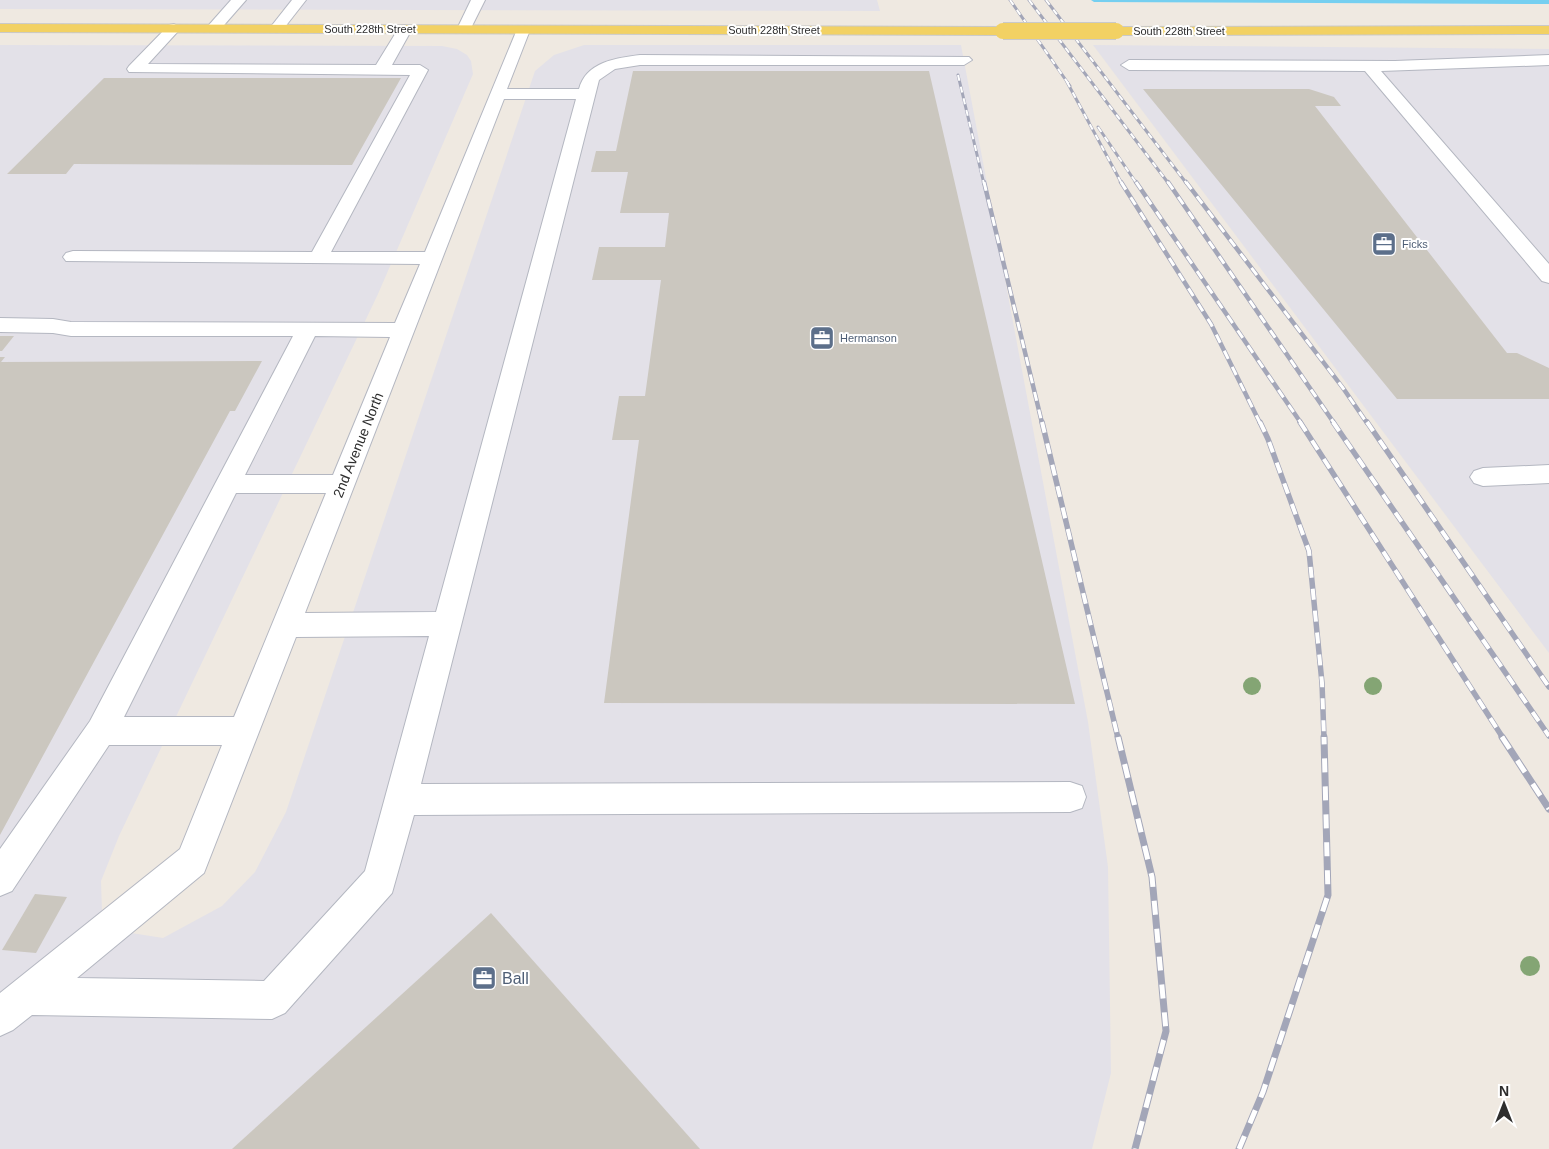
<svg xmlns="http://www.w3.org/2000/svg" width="1549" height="1149" font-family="Helvetica,sans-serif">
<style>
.industrial{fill:#e3e1e8}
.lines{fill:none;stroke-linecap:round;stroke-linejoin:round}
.stream{fill:#75cff0;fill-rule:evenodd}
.building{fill:#cbc7bf}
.minor-casing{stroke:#b4b7c1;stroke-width:2}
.major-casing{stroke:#c9c9c9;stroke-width:2}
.minor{fill:#fff;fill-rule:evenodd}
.major{fill:#f2d163;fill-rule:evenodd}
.rail-far3-casing{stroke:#a3a6b8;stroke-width:3}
.rail-far2-casing{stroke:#a3a6b8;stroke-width:4.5}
.rail-far1-casing{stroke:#a3a6b8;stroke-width:5.5}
.rail-casing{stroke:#a3a6b8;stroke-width:7}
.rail-far3{stroke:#fff;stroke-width:2;stroke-dasharray:6;stroke-linecap:butt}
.rail-far2{stroke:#fff;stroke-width:3;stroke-dasharray:9;stroke-linecap:butt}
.rail-far1{stroke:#fff;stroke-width:4;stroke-dasharray:11;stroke-linecap:butt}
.rail{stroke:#fff;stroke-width:5;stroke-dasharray:14;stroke-linecap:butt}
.major-bridge-casing{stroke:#c9c9c9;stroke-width:18;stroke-linecap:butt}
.major-bridge{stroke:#f2d163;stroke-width:16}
.tree{fill:#84a574}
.labels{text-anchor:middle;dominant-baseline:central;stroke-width:4;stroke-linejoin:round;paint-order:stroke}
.far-street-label{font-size:11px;fill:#2e2e2e;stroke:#fff}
.far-service-label{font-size:11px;fill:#4e5e75;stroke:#fff;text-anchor:start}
.street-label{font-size:14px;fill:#2e2e2e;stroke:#fff}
.near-service-label{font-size:16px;fill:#4e5e75;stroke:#fff;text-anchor:start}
</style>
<rect width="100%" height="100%" fill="#efe9e1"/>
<g class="industrial">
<polygon points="0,0 877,0 880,11 0,9"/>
<polygon points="0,45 442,46 457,49 467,55 471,61 473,74 378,294 119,836 101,881 102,912 125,932 163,938 222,906 255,872 286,812 535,71 554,55 584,45 961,45 1088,722 1108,867 1111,1073 1092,1149 0,1149"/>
<polygon points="1093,45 1549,49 1549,653"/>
</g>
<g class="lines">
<polygon class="stream" points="1091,0 1549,0 1549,4 1094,2"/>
</g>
<g class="building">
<polygon points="633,71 929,71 1075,704 604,703 639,440 612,440 619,396 645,396 661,280 592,280 599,247 665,247 669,213 620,213 628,172 591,172 596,151 616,151"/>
<polygon points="104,78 401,78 352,165 74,164 66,174 7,174"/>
<polygon points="1143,89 1309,89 1334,97 1341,106 1315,106 1507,353 1517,353 1549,368 1549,399 1397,399"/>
<polygon points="0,336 14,336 2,351 0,351"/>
<polygon points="0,357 5,357 1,362 262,361 235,411 230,411 0,835"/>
<polygon points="35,894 67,897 36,953 2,950"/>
<polygon points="491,913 700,1149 232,1149"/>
</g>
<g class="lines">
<defs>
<g id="minor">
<polygon points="231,0 246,0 218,32 208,32 206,29 208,26"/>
<polygon points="292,0 306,0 281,32 271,32 269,29"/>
<polygon points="471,0 485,0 469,32 459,32 457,29"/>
<path d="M174,24L181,28L148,64L376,65L400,26L405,25L412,29L392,65H420L428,70L331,252H425L518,27L523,26L530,30L507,89H579C586,62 616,58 640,55L969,57L972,60L964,65H640L615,69L599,80L421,784L1070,782L1082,786L1086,797L1082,808L1070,812L414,815L392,893L285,1013L272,1019L32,1015L13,1030L0,1036V993L180,849L222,745H109L12,891L0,896V849L90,721L293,336H71L53,333L0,332V318L53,319L71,322L395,323L420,264L66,261L63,257L66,253L73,251L312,252L410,75L129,72L127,69L129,66L169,25ZM504,99H576L436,612L305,613ZM315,336L390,337L333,475H245ZM236,493H326L234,717H124ZM429,636L365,871L264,981L77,978L204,873L296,637Z"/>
<polygon points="1549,55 1549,65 1381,71 1549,264 1549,283 1542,281 1365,71 1129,70 1121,65 1129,60 1395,61"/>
<polygon points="1549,465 1549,483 1483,486 1474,483 1470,477 1474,471 1483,468"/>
</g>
<g id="major">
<polygon points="0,24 1003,27 1010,31 1003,35 0,32"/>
<polygon points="1549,26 1549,34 1116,35 1109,31 1116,27"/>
</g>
</defs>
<use href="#minor" class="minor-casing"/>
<use href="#major" class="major-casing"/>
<use href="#minor" class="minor"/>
<use href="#major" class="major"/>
<defs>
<g id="rail-far3">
<polyline points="1010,0 1070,86"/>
<polyline points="1029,0 1169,184"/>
<polyline points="1046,0 1187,184"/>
<polyline points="958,75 984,184"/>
<polyline points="1067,82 1122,184"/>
<polyline points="1098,127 1137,184"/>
</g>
<g id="rail-far2">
<polyline points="984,182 1042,423"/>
<polyline points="1121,182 1211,324 1260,423"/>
<polyline points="1136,182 1301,423"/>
<polyline points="1168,182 1334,423"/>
<polyline points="1186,182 1343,388 1367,423"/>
</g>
<g id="rail-far1">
<polyline points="1042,422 1118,738"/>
<polyline points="1260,422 1268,439 1309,551 1322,683 1324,738"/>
<polyline points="1300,422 1503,738"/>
<polyline points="1333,422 1549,736"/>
<polyline points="1367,422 1549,687"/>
</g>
<g id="rail">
<polyline points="1118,737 1152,877 1166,1031 1135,1149"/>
<polyline points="1502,737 1549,809"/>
<polyline points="1239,1149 1263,1092 1328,895 1324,737"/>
</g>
</defs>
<use href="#rail-far3" class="rail-far3-casing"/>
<use href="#rail-far2" class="rail-far2-casing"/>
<use href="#rail-far1" class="rail-far1-casing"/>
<use href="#rail" class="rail-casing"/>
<use href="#rail-far3" class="rail-far3"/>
<use href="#rail-far2" class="rail-far2"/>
<use href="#rail-far1" class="rail-far1"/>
<use href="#rail" class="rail"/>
<defs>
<polyline id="major-bridge" points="1003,31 1116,31"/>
</defs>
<use href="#major-bridge" class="major-bridge-casing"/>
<use href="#major-bridge" class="major-bridge"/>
</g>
<g class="tree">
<circle cx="1252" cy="686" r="9"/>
<circle cx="1373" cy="686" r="9"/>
<circle cx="1530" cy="966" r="10"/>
</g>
<defs>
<symbol id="office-square" viewBox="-11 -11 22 22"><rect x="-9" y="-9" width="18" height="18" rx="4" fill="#5c6f8a" stroke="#fff"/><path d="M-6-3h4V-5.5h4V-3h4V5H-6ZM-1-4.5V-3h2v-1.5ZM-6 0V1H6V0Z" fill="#fff"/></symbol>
</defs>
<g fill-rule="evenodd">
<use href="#office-square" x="1370" y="230" width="28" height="28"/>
<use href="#office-square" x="808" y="324" width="28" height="28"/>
<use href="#office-square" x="470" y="964" width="28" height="28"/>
</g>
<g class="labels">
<g class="far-street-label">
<text x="370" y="29">South 228th Street</text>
<text x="774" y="30">South 228th Street</text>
<text x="1179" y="31">South 228th Street</text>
</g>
<g class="far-service-label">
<text x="1402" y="244">Ficks</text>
<text x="840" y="338">Hermanson</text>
</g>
<g class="street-label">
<text transform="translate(358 445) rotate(-68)">2nd Avenue North</text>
</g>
<g class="near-service-label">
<text x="502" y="978">Ball</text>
</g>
</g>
<g transform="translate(1504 1104)" stroke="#ffffff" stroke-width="4" paint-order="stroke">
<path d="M0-4L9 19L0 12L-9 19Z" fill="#2e2e2e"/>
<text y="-8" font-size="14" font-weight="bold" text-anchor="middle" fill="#2e2e2e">N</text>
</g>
</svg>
